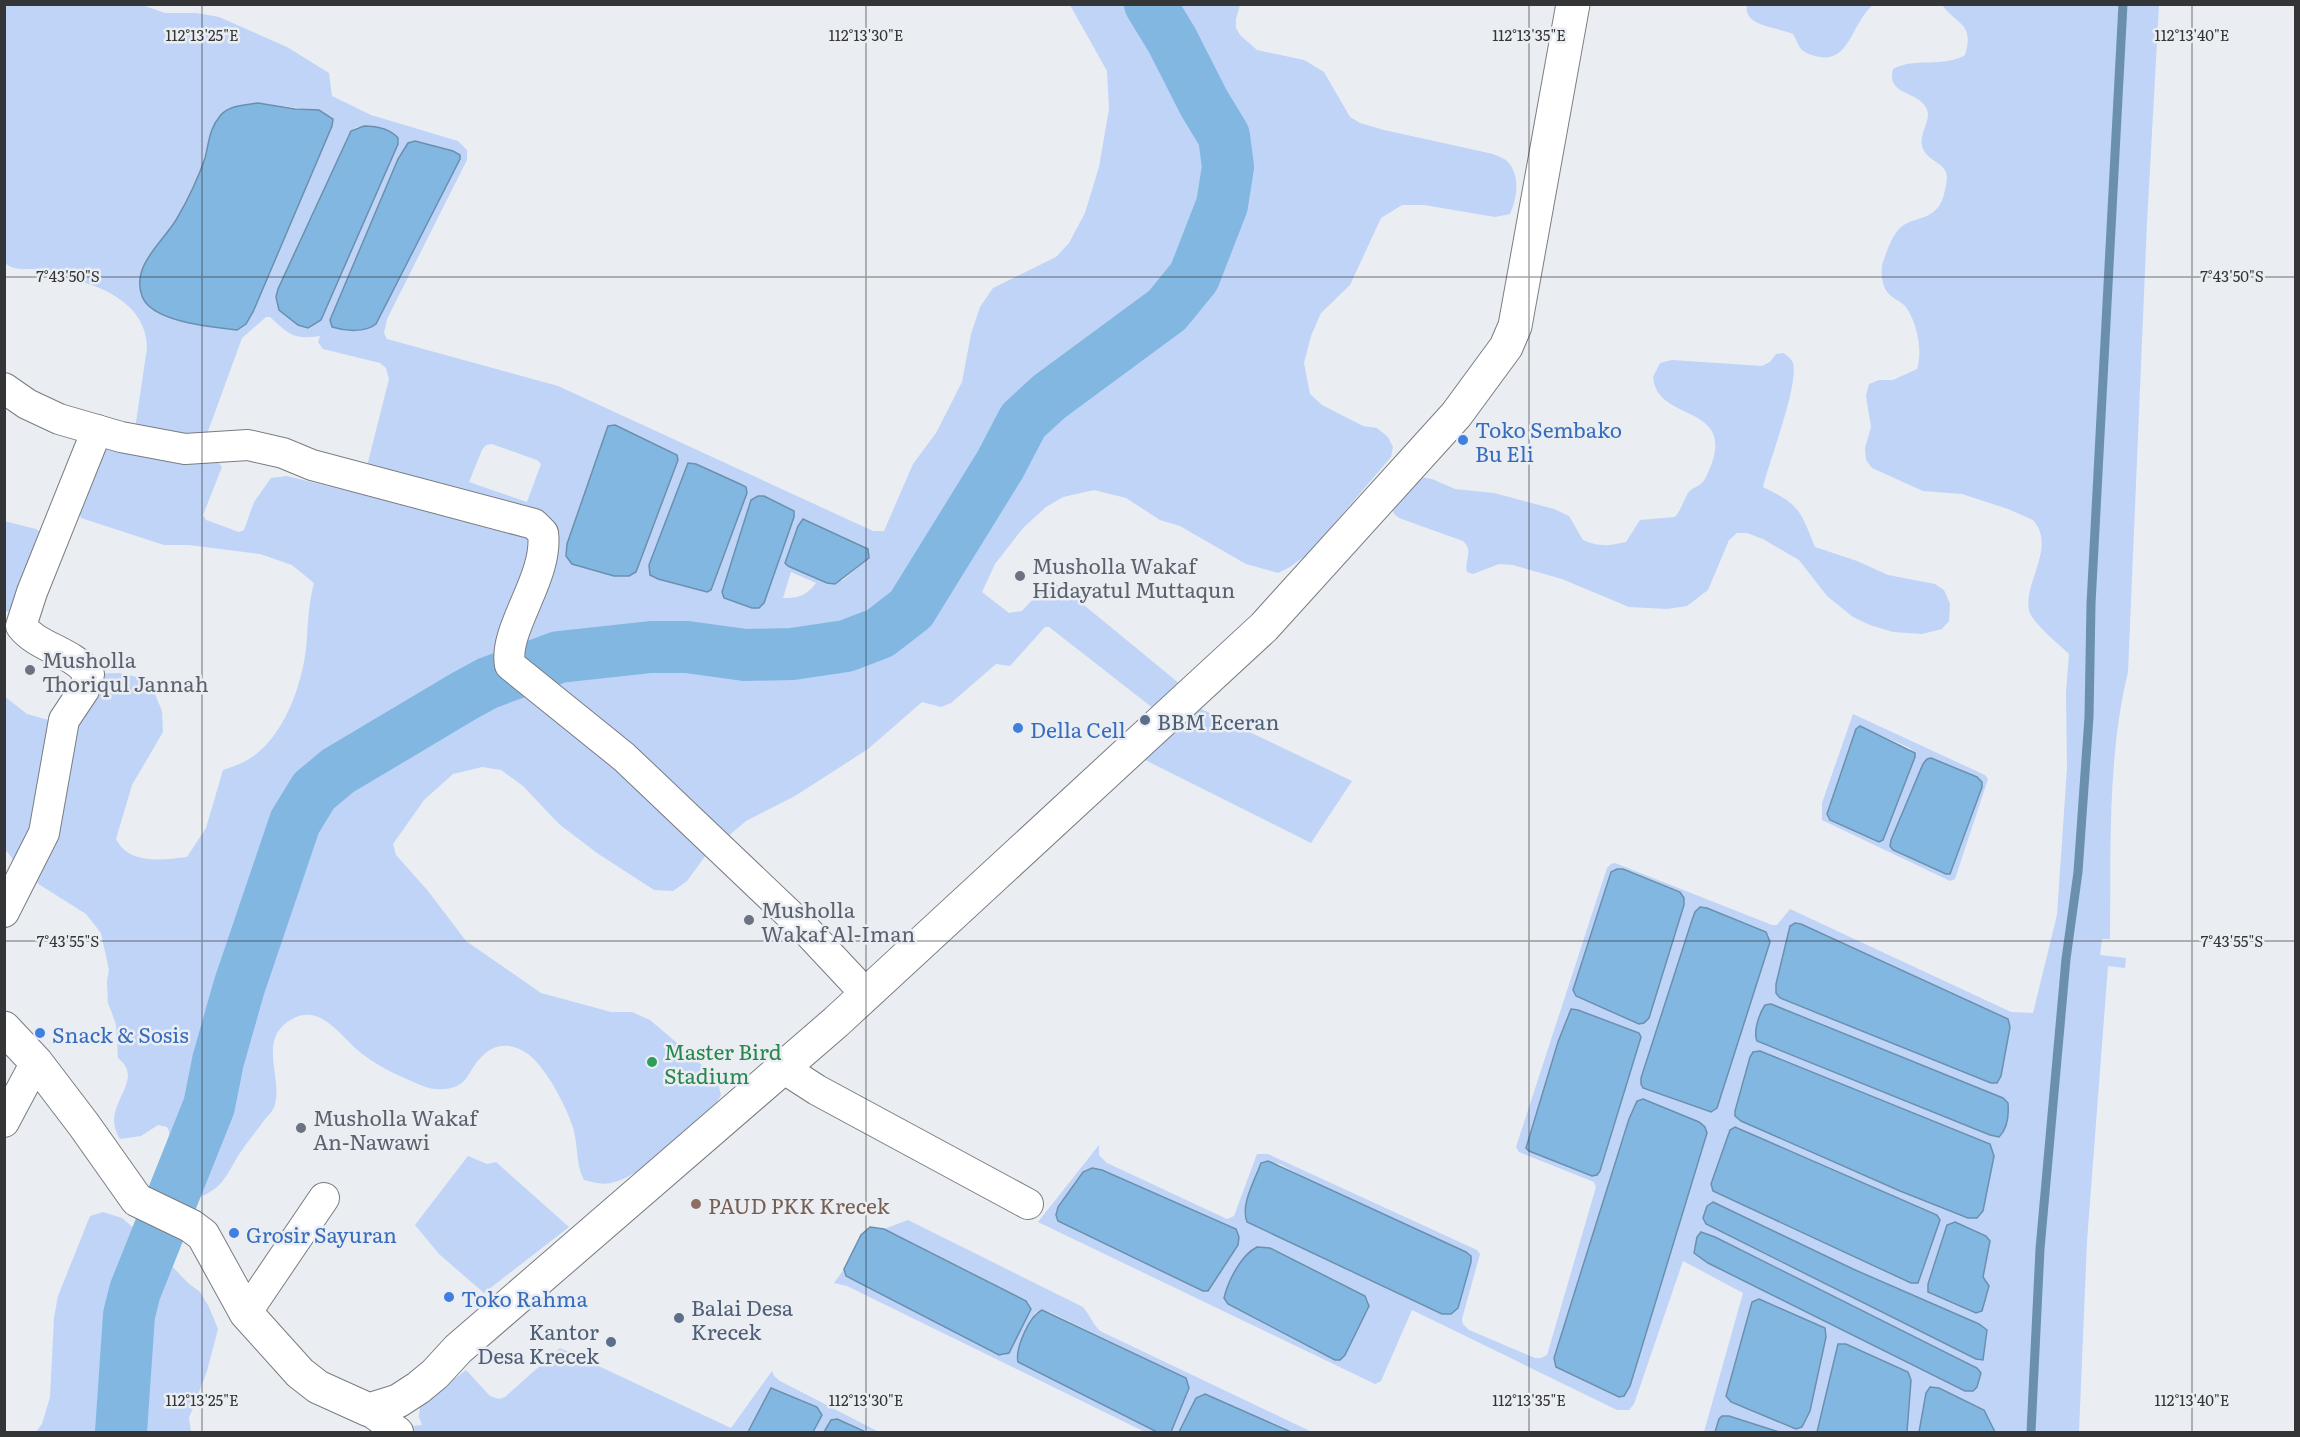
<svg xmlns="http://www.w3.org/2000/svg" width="2300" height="1437" font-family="Literata,serif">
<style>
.green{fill:#bfd4f7;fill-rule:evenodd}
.water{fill:#82b7e1;stroke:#6b90ae;stroke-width:1.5}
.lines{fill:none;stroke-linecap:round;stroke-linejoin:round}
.stream{stroke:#6b90ae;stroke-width:9}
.river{stroke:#82b7e1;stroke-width:52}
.street-casing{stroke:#797c81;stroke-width:32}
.secondary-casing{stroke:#797c81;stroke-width:35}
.street{stroke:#fff;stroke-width:30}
.secondary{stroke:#fff;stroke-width:33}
.ticks{fill:none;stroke:#343537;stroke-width:1.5;stroke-opacity:0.45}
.shop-dot{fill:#3f7fe0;stroke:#eaedf2;stroke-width:2}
.worship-dot{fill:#6b7280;stroke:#eaedf2;stroke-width:2}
.service-dot{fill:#5c6f8a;stroke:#eaedf2;stroke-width:2}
.leisure-dot{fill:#2e9e5b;stroke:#eaedf2;stroke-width:2}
.education-dot{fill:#8d6e63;stroke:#eaedf2;stroke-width:2}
.labels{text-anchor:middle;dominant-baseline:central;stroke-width:5;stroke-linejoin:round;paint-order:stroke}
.shop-label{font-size:21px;fill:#366cbe;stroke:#eaedf2;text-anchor:start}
.worship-label{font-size:21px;fill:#5b616d;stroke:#eaedf2;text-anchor:start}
.service-label{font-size:21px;fill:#4e5e75;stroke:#eaedf2;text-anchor:start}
.leisure-label{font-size:21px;fill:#27864d;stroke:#eaedf2;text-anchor:start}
.education-label{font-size:21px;fill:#785e54;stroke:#eaedf2;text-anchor:start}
.ticks-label{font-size:15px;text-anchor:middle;fill:#343537;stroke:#eaedf2;stroke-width:5;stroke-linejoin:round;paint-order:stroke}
</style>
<rect width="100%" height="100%" fill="#eaedf2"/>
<g class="green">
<path d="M5,5H142L165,13H196L219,17L287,47L329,73L332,96L371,115L458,141L467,150V160L387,319L384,333L387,339L558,386L873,531H884L913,464L936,433L962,382L971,334L980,307L993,288L1056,257L1069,243L1085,213L1099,167L1109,109L1107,71L1070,5H1240L1236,19V28L1240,35L1257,50L1304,60L1324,72L1350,117L1360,123L1384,130L1493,154C1497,156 1504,158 1507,161C1521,175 1517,198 1510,214L1495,217L1424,205H1402L1381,218L1350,285L1321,313L1311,336L1304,363L1310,394L1322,405L1363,426L1377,428L1388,437L1393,447L1391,457L1309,553L1290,567L1278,573L1246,564L1180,526L1160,520L1126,498L1094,490L1063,497L1046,507L1023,528L995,564L982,592L1009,613L1022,611L1046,585L1052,583L1062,587L1180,684L1158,712L1049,627H1045L1010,666L996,664L951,703L941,707L922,702L868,749L795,796L746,821L706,855L687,881L673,891L654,890L597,853L559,824L523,786L501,770L482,767L453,774L424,800L393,844L396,855L428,891L466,941L541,993L611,1012H632L650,1020L697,1060L718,1083L721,1095L716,1104C691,1126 643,1177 611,1183C601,1185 593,1182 584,1180C576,1165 578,1148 574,1131C568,1109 546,1067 528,1054C506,1039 488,1045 474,1066C471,1070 468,1077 464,1081C455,1090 437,1091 426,1087C405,1079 383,1069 365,1056C342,1040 320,997 286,1023C260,1043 282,1078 275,1104C274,1110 269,1115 265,1119C256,1132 246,1143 238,1156C233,1164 228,1175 221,1183C218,1187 211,1191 207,1194C195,1200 180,1198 167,1194C161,1171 176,1142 167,1127L158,1125L141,1136L120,1139C98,1105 148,1082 118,1058L116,1024L108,1003L107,981L109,970L101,933L86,914L40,885L15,862L5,849L4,696L27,714L52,721L89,674L119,673L137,677L155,694L162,711L163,732L132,785L116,839C129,865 163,860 187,857L206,828L223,770C232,767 241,764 249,759C285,738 305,678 307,638C308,619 309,602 314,583L292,565L260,554L189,545H164L81,518L79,512L99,446L219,463L222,467L203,515L206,520L239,532L244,530L254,502L271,478L287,476L360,494L389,379L386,368L380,363L323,349L318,342L320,336C293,340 289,334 270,317H266L242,338L207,434L196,441L135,429L147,348C147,314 119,294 89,284C83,282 77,282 71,280C60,277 51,272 40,270C26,267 17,273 5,263ZM258,103L307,109L332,119V126L253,312L219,328L174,319L157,313L145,263L175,221L197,178L205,158ZM357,127L398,138V144L321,320L278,289L351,131ZM408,143L332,327L330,320L398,159ZM608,426L677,455L678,460L636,572L566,556L567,544ZM492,444L537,460L541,464L527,502L469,482L482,450L486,445ZM688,464H696L746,487L711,590L706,592L658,579L650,574L649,565ZM804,519L868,549L869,558L842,581ZM791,572L816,583C806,596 799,598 783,598Z"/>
<path d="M1747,5V4L1873,5C1852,22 1850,62 1820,57C1814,56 1807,54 1802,50C1798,46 1796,38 1793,34C1778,27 1743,27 1747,5Z"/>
<path d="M1942,5H2159L2147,223L2128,672C2107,759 2111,850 2110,939H2102L2100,955L2126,958L2125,968L2108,966L2087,1241L2079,1432H1995L1984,1409L1939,1388L1926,1393L1919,1432H1907L1911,1380L1838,1344L1817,1432H1779L1729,1416L1719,1419L1715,1432H1704L1743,1293L1683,1261L1634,1404L1629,1410H1617L1412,1310L1381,1381L1375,1384L1038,1222L1099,1145V1155L1107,1163L1227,1219L1234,1216L1257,1154H1268L1477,1250L1480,1254L1462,1319L1463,1324L1469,1330L1535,1358H1541L1547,1355L1596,1187L1594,1182L1519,1152L1516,1147L1607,868L1611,864L1615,863L1772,925H1777L1790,909L2011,1012L2033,1013L2057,915L2067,768L2066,693L2069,654C2060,645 2031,622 2029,610C2023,583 2057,547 2033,520L2008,509L1962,494L1923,491L1872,468L1866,460L1865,448L1871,427L1866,396L1869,384L1879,380H1893L1917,369C1923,351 1917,323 1906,307C1901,301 1893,299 1888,293C1882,286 1880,271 1883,262C1887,251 1891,238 1899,229C1913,214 1939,224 1945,190C1946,185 1948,177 1946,172C1941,161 1924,159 1922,145C1919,132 1934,118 1925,106C1915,91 1886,94 1893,69C1915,57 1944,68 1965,55C1975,23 1956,24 1942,5ZM1617,869H1623L1680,892L1573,990L1610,873ZM1780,998L1997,1082L1991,1083ZM1568,1014L1641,1036L1600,1171L1597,1175L1592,1176L1529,1151L1526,1148ZM1750,1057L1900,1191L1735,1116ZM1637,1101L1706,1133L1630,1386L1624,1396L1554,1358L1629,1119ZM1735,1127L1740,1128L1816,1164L1713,1191ZM1261,1163L1280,1164L1300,1175L1244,1215L1246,1205ZM1713,1202L1853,1269L1979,1324L1983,1359H1976L1706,1224L1703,1219L1707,1205ZM1249,1252L1368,1300L1369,1306L1345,1355L1227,1288ZM1696,1256L1973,1391H1965ZM1752,1302L1796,1429L1731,1402L1726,1396Z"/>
<path d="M1783,353C1788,356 1791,358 1793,363C1799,385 1769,461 1763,487C1800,505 1800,510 1815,547L1857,561L1888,575L1935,584L1944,590L1950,604L1949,621L1942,629L1922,634L1893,632L1870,625L1853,617L1827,596L1799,560L1763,539L1747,533H1737L1729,540L1708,590L1687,606L1667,609L1629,607L1562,579L1513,565L1499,564L1473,574L1467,572C1464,560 1474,551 1463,541L1399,518L1394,514L1392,506L1421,477L1432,479L1455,489L1494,493L1554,509L1569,516L1583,540C1599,547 1609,546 1626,542L1640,520L1675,517C1681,510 1683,502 1688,493C1692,487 1702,486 1705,479C1745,400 1657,426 1653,377L1660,363L1672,360L1762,366L1770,362L1776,354Z"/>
<polygon points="4,521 36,529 44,535 13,613 5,611"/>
<polygon points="1195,706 1352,781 1311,843 1143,759"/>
<path d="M1853,714L1985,775L1988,779L1955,879L1950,881L1822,820V803ZM1860,726L1910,748L1915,753V758L1883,840L1879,842L1827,814L1856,729ZM1923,764L1982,787L1952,870L1949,874H1946L1893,850L1890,846L1891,840Z"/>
<polygon points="468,1156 487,1164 496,1162 569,1227 484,1293 439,1254 415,1225"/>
<polygon points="103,1212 122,1218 145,1238 188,1283 200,1292 209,1307 218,1329 207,1371 189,1418 191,1432 36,1432 42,1424 50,1397 54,1318 58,1296 90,1216"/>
<path d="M908,1220L1083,1307C1090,1315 1092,1323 1100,1331L1312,1432H1291L1205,1394L1196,1399L1179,1432H1169L1189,1388L1186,1378L1050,1312L1042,1310L1036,1312L1018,1349V1362L1157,1432H1145L847,1286L834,1283L844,1269L846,1276L1004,1356L1029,1304L1026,1301L884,1229Z"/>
<path d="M560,1348L731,1428L772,1371L774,1376L780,1381L879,1432C859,1432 845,1418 831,1420L824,1432H813L822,1415L817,1407L772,1388L748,1432H398L389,1428L422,1425L419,1417L420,1405L466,1370L490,1396L499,1399L505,1397Z"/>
</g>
<g class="water">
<path d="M258,103L295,109L319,110L333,119L332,126L253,312L246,324L237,330C212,327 151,322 142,296C131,266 162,243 176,220C187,201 198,179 205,158C209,143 209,129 220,116C229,105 245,105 258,103Z"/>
<path d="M364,126C376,126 390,129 398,138V144L321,320L308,328L298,325L279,310L276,297L278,289L351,131Z"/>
<path d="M415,141L453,151L460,155V159L376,324C365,333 345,331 332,327L330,320L398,159L408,143Z"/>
<polygon points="615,425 677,455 678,460 636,572 629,576 614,576 572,564 566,556 567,544 608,426"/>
<polygon points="688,463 696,464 740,484 746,487 747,493 711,590 707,592 658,579 650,575 649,565"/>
<polygon points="758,496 764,496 794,511 794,517 764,603 759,608 752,608 724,598 722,592 751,500"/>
<polygon points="803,519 868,549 869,558 835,584 827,583 788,566 785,563 798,526"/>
<polygon points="1860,726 1915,753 1915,757 1883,840 1879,842 1830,820 1827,814 1856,729"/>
<polygon points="1931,758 1977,777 1982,782 1982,787 1950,874 1946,874 1893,850 1890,846 1891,840 1923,764 1927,759"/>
<polygon points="1617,869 1623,869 1680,892 1684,898 1684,905 1649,1018 1644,1023 1639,1024 1576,996 1573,990 1611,872"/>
<polygon points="1700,907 1707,908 1766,932 1770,942 1717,1108 1711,1112 1643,1088 1641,1084 1641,1078 1692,920 1695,912"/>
<polygon points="1795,923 1801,924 2008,1019 2010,1027 2001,1076 1997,1083 1991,1083 1780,998 1776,993 1776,984 1790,926"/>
<path d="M1771,1004L2003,1098L2008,1103C2009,1115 2008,1128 1999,1137L1990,1135L1757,1041C1753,1032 1759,1014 1765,1005Z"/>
<polygon points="1571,1009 1578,1010 1639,1033 1641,1037 1600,1171 1597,1175 1592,1176 1529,1151 1526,1148 1558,1042"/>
<polygon points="1760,1051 1990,1144 1994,1156 1983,1211 1977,1218 1968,1218 1900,1191 1741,1121 1735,1116 1735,1111 1750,1057 1753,1052"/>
<polygon points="1643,1099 1699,1122 1705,1127 1707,1133 1630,1386 1624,1396 1619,1397 1556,1367 1554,1358 1629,1119 1637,1101"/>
<polygon points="1735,1127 1937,1215 1940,1220 1918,1283 1911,1283 1713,1191 1711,1184 1730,1130"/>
<path d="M1268,1161L1466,1252L1471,1256V1262L1458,1308L1451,1314H1442L1247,1222C1240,1205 1255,1180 1261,1163Z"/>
<polygon points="1092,1168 1102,1170 1236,1229 1239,1237 1238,1245 1208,1291 1203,1291 1058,1221 1056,1215 1058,1207 1083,1172"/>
<polygon points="1713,1202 1853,1269 1979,1324 1987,1330 1983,1360 1976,1359 1706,1224 1703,1218 1707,1206"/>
<polygon points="1955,1222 1986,1236 1990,1241 1983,1277 1989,1286 1982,1311 1976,1313 1928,1292 1928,1284 1947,1225"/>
<polygon points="870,1227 884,1229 1026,1301 1031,1309 1009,1353 999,1355 846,1276 844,1269 861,1235"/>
<polygon points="1701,1232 1715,1237 1977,1368 1981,1373 1977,1387 1973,1391 1965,1391 1708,1263 1694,1253 1697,1237"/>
<path d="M1257,1247L1270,1248L1365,1296L1369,1306L1345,1355L1340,1360H1335L1228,1304L1224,1298C1228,1281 1241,1255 1257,1247Z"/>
<polygon points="1759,1299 1825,1328 1826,1337 1810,1411 1802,1427 1796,1429 1731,1402 1726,1396 1752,1302"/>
<path d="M1042,1310L1186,1378L1189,1388L1171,1432H1157L1018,1362C1015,1349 1029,1316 1042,1310Z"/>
<polygon points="1838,1344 1846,1344 1908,1372 1911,1380 1907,1432 1817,1432"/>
<polygon points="1930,1387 1939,1388 1984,1410 1995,1432 1919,1432 1926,1393"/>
<polygon points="771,1388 817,1407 822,1415 813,1432 748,1432"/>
<polygon points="1205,1394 1291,1432 1179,1432 1196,1398"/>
<polygon points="1722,1416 1729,1416 1779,1432 1715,1432 1719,1419"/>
<polygon points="837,1419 866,1432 824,1432 831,1420"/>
</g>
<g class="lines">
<polyline class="stream" points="2031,1432 2040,1249 2066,959 2078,872 2089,717 2091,604 2123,4"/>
<polyline class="river" points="121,1432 129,1315 135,1291 209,1106 218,1061 239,987 295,822 314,791 338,771 464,696 488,683 559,657 651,647 687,647 745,655 792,654 846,646 880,633 911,609 1000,465 1023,421 1049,397 1167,310 1194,277 1222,205 1228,167 1224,136 1204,103 1172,40 1150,4"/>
<defs>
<g id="street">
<path d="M4,388L27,404L59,419L121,437L185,449L248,445L283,453L312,465L534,524L543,533C549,577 503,629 510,665L624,757L807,931L866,994"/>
<path d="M4,912L44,833L64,720L84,690L89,674C72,651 38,648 21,626L32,592L97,430"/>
<polyline points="783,1068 817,1090 1028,1204"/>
<polyline points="4,1122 36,1062"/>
<polyline points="246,1313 324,1198"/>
<polyline points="369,1410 398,1432"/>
</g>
<polyline id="secondary" points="4,1028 36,1062 84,1125 137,1200 191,1226 203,1235 246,1313 300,1373 318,1387 369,1410 398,1401 418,1388 435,1374 458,1349 836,1022 1264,627 1456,415 1506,347 1515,326 1573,4"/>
</defs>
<use href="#street" class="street-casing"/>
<use href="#secondary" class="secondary-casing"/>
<use href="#street" class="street"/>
<use href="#secondary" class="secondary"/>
</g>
<path class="ticks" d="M202,4V1432M866,4V1432M1529,4V1432M2192,4V1432M4,277H2296M4,941H2296"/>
<g class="shop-dot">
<circle cx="1463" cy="440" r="6"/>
<circle cx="1018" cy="728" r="6"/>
<circle cx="40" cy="1033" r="6"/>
<circle cx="234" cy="1233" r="6"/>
<circle cx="449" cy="1297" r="6"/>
</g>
<g class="worship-dot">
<circle cx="1020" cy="576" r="6"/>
<circle cx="30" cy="670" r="6"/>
<circle cx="749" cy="920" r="6"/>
<circle cx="301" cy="1128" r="6"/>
</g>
<g class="service-dot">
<circle cx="1145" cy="720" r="6"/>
<circle cx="679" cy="1318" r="6"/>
<circle cx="611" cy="1342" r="6"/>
</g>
<circle class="leisure-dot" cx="652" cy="1062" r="6"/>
<circle class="education-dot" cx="696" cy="1204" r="6"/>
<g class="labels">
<g class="shop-label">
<text x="1475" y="428">Toko Sembako<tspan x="1475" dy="24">Bu Eli</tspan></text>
<text x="1030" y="728">Della Cell</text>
<text x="52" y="1033">Snack &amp; Sosis</text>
<text x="246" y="1233">Grosir Sayuran</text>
<text x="461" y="1297">Toko Rahma</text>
</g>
<g class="worship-label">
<text x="1032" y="564">Musholla Wakaf<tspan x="1032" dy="24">Hidayatul Muttaqun</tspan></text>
<text x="42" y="658">Musholla<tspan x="42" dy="24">Thoriqul Jannah</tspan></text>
<text x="761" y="908">Musholla<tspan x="761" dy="24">Wakaf Al-Iman</tspan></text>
<text x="313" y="1116">Musholla Wakaf<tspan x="313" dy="24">An-Nawawi</tspan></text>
</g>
<g class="service-label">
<text x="1157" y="720">BBM Eceran</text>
<text x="691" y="1306">Balai Desa<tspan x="691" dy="24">Krecek</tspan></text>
<text x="599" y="1330" text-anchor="end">Kantor<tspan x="599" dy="24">Desa Krecek</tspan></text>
</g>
<g class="leisure-label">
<text x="664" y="1050">Master Bird<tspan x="664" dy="24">Stadium</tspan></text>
</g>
<g class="education-label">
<text x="708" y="1204">PAUD PKK Krecek</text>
</g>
</g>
<g class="ticks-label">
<text x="202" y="41">112°13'25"E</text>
<text x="866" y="41">112°13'30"E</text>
<text x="1529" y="41">112°13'35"E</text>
<text x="2192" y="41">112°13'40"E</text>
<text x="68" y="282">7°43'50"S</text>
<text x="2232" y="282">7°43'50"S</text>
<text x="68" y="947">7°43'55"S</text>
<text x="2232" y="947">7°43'55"S</text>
<text x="202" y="1406">112°13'25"E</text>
<text x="866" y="1406">112°13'30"E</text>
<text x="1529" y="1406">112°13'35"E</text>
<text x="2192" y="1406">112°13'40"E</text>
</g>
<rect width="2300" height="1437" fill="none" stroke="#343537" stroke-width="12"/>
</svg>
